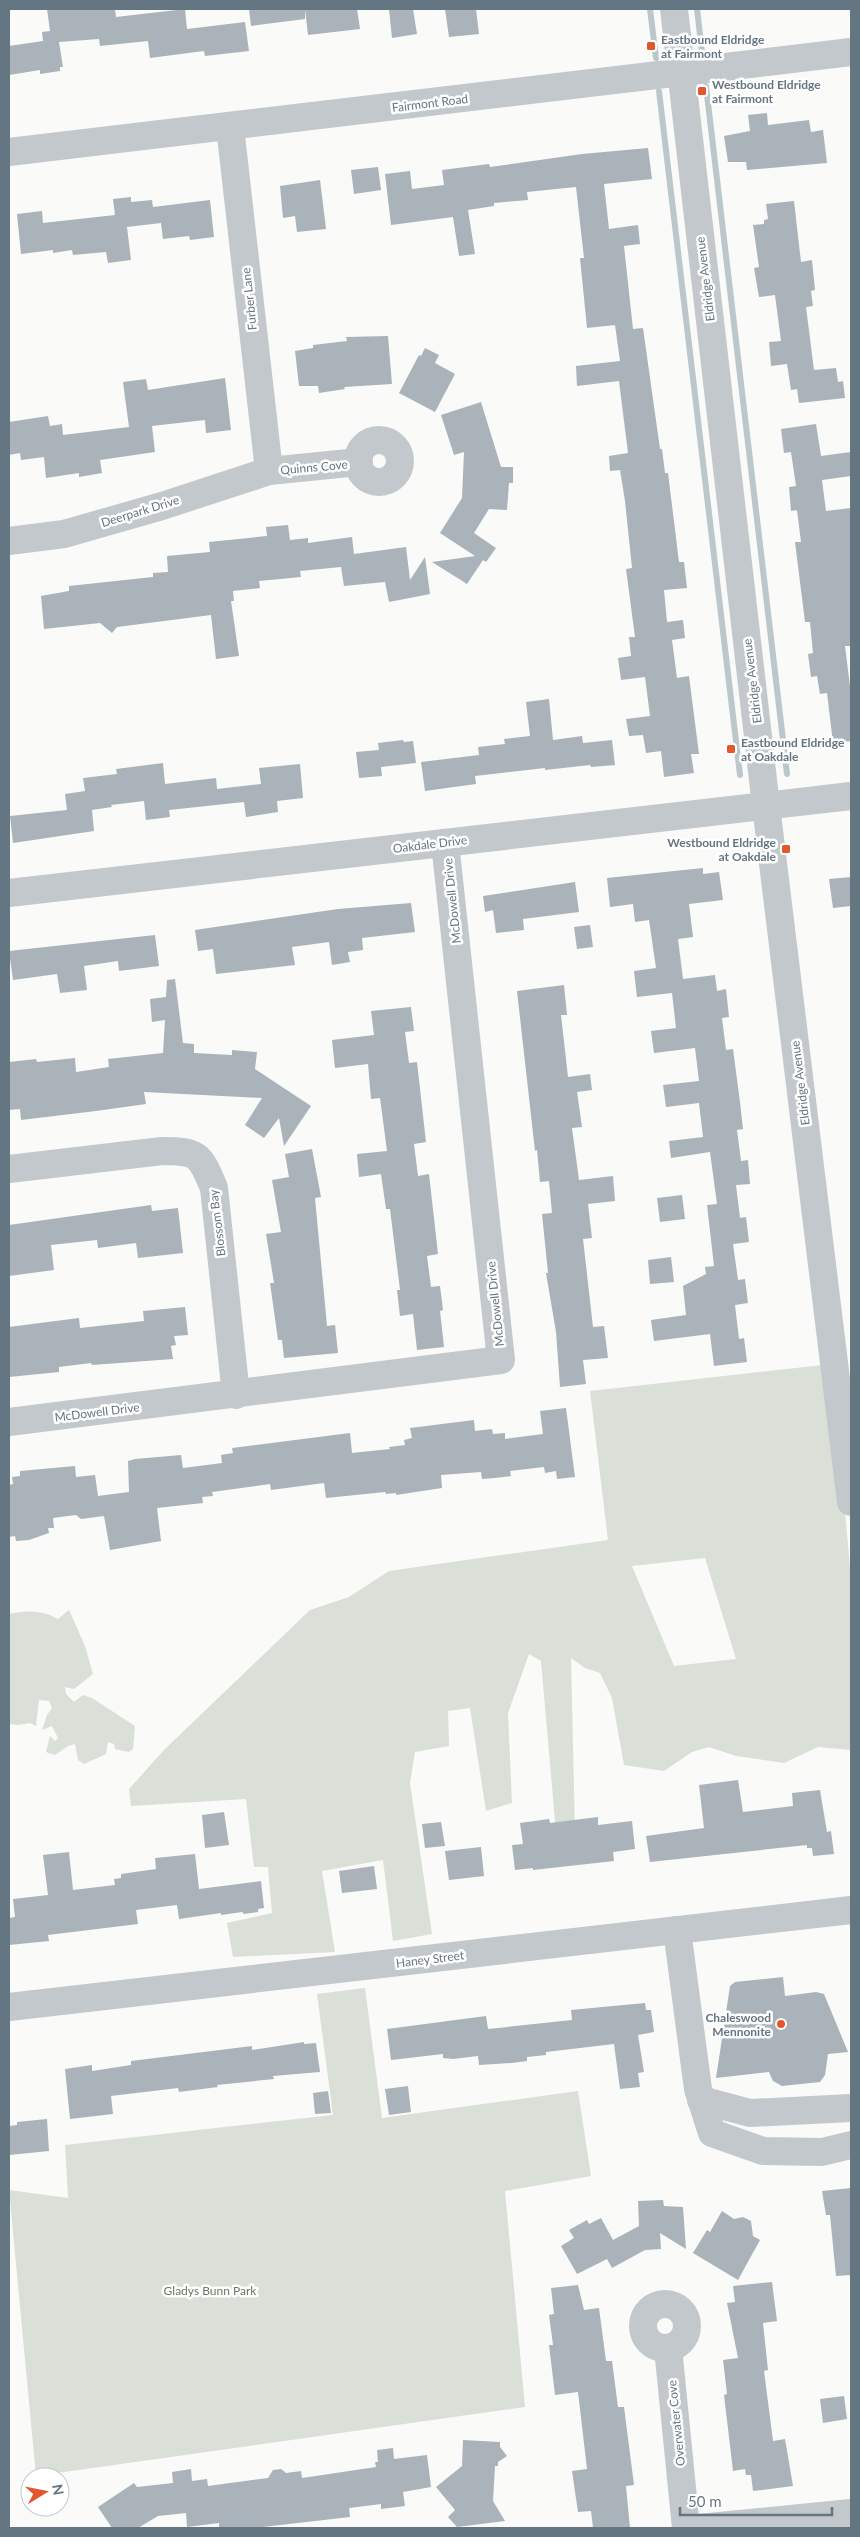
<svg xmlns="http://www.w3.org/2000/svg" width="860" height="2537" font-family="Lato,sans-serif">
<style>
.green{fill:#dadfd7;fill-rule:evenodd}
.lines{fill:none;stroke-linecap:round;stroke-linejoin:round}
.stream{stroke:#bbc7cb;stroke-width:6}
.building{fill:#aab3b9}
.minor{stroke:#c3c8cc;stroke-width:28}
.poi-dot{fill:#e4572e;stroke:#fff;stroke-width:2}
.labels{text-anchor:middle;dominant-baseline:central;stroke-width:5;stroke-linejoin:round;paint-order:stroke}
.poi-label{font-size:12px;font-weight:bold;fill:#657683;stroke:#fff;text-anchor:start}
.street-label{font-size:12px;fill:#657683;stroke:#fff}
.park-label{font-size:12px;fill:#687a64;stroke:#fff}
</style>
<rect width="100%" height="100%" fill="#fafaf8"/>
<g class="green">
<path d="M832,1364L851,1579V1750L818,1747L784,1763L736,1756L709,1747L692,1752L664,1771L624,1765L612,1698L600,1673L585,1668L571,1658L575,1834L556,1832L541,1661L529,1654L508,1713L512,1803L486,1811L470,1708L448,1711L449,1746L415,1752L410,1783L432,1934L393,1941L383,1860L322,1871L335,1952L233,1957L227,1923L272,1913L268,1867H254L246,1799L131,1806L129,1789L164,1750L310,1610L349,1597L389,1571L608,1540L590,1391ZM705,1558L736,1659L674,1666L632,1566Z"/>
<path d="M69,1610L85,1646L93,1674L74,1689L65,1687L66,1694L74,1702L83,1695L92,1698L135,1726L133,1749L129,1752L115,1749L114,1744L108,1742L106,1754L84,1764L78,1760L75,1744L68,1746L55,1755L46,1752L50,1736L55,1741L58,1738L52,1726L42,1730L47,1715L52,1708L49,1701L39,1700L36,1726L30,1723L18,1725L9,1724V1614C26,1610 43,1610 58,1619Z"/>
<polygon points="365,1988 382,2118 578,2091 591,2176 505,2191 525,2407 36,2476 9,2190 68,2198 65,2145 333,2115 317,1994"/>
</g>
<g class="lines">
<g class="stream">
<polyline points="650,9 656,58"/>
<polyline points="697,9 702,52"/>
<polyline points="706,86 787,774"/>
<polyline points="659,91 740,775"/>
</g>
</g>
<g class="building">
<polygon points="47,9 115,9 116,17 185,9 187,29 245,22 249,51 205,56 204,51 150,58 148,41 100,46 99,39 59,42 63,67 60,67 60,71 40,74 40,70 9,75 9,46 43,41 42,32 50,31"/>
<polygon points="249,9 305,9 305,19 251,26"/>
<polygon points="305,9 357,9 360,29 308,35"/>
<polygon points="389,9 413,9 417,34 392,38"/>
<polygon points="445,9 476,9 479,34 449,37"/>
<polygon points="767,113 768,125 809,120 811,132 823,130 827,163 747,170 746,162 728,162 724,136 750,131 748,115"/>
<polygon points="648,148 652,179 604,184 609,229 638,225 640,244 624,246 633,329 643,328 660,449 662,449 665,473 668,473 679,562 684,562 687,588 664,590 667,622 683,620 685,638 672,640 677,678 689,676 699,754 691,754 694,773 664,777 661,751 646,753 643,735 629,736 626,719 650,716 645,677 621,680 618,658 631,656 629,637 635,637 626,569 632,568 625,501 620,470 610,471 609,456 628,453 619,381 577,386 576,366 620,361 615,325 587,328 580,258 584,258 576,187 527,192 528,200 494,203 494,206 468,210 475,254 459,256 453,217 391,225 385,174 410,171 412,189 444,185 442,170 489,164 490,167 582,154"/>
<polygon points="378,167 381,190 354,194 351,170"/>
<polygon points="320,180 326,229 297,232 295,216 283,218 280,186"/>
<polygon points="131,197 131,202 152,200 153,207 210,200 214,237 190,240 189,236 163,239 161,223 127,227 131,260 108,263 106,252 73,255 72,250 53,253 53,250 21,254 17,214 42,211 43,223 115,215 113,199"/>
<polygon points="794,201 801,262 812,260 815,290 811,291 813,306 806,307 814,370 836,368 838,382 843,381 845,398 799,403 797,389 791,390 787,364 771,366 769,342 781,341 775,295 759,297 754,268 759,267 753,225 764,224 764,220 768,219 766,204"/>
<polygon points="388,336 392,384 344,387 345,389 319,393 318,386 299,386 295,351 313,348 313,345 347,341 346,337"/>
<polygon points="425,348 439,355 435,363 455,374 435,412 399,393 419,355 421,356"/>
<polygon points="225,378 231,430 206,433 205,420 152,426 155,452 100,460 102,473 79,477 79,473 46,478 44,457 21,460 20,453 9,455 9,422 48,416 50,426 62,424 63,435 129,427 123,382 146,379 148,390"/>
<polygon points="481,402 501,467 513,467 513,483 509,483 507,510 489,509 474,533 496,548 486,562 483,560 467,584 432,562 475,556 440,533 462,498 464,452 454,455 441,415"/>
<polygon points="816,424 821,456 851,452 851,476 822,480 826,511 851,508 851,646 845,646 851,694 851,741 833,743 827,693 820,694 817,676 811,677 808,654 813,653 810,622 805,622 795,542 801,542 797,510 791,511 789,487 796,486 791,452 784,453 781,429"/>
<polygon points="288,525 290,540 308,538 308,543 352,537 354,554 406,547 410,580 425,557 430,594 389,602 385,582 344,586 341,567 300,571 301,577 259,581 260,588 233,591 234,601 231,601 239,656 216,659 211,615 117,627 112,633 100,623 44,629 41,596 69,591 69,586 153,577 153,573 168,572 167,556 210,552 209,542 267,536 266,527"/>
<polygon points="549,699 553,740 582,736 583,743 612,740 615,765 591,767 590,765 545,770 545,768 475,776 476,784 425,791 421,762 479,755 478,747 505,744 504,739 530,736 526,702"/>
<polygon points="403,740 404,742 413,741 416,763 381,767 382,776 359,778 356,752 379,750 378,743"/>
<polygon points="163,763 165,784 216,778 217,789 261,784 259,768 300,764 303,798 277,801 278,812 246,817 244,802 169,810 170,817 146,820 144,801 111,805 112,807 92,810 94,831 13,843 10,816 67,810 65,794 85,791 83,778 117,774 116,769"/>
<polygon points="703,868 703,874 719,872 723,900 689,904 693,937 678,939 683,979 715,975 717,991 726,989 729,1017 722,1018 726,1050 733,1049 740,1102 743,1129 737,1130 741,1161 748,1160 750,1184 736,1185 740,1218 746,1217 749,1242 733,1244 738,1280 745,1279 748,1303 735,1305 739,1339 744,1338 747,1362 714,1366 710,1334 654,1341 651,1320 686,1315 683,1286 706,1274 705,1267 714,1266 707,1205 717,1204 710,1152 671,1158 669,1141 703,1137 699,1103 666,1107 663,1085 699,1081 695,1048 654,1053 651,1031 676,1028 672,993 637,997 634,971 656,968 649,920 635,922 633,904 610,907 607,878"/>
<polygon points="851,877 851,906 833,908 829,879"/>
<polygon points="575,882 579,912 523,919 524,930 496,933 493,910 485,912 483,896"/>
<polygon points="411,903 415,932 362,938 363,950 348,952 350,962 332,965 329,942 292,947 295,965 216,974 213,949 198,951 195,930 338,909"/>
<polygon points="590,925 593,947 577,949 574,927"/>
<polygon points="155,935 159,966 119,971 118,961 84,966 87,990 60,993 57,974 13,980 9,951"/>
<polygon points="175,979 183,1043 194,1044 194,1053 232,1055 232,1050 257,1052 255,1069 311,1106 284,1146 279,1118 264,1138 245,1125 262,1098 144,1092 146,1104 96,1111 21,1120 20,1109 9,1110 9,1062 36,1059 37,1062 75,1058 76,1072 109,1067 108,1059 163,1053 165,1020 152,1022 150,999 166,997 167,980"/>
<polygon points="564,985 567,1015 561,1015 568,1077 590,1074 592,1090 577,1092 582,1127 572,1128 579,1180 613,1176 615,1201 588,1204 592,1238 583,1239 593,1327 604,1326 608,1358 583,1360 586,1384 560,1387 556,1332 546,1273 548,1273 542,1214 552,1213 549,1181 540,1182 537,1150 535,1151 517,991"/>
<polygon points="411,1007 414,1031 405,1032 409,1063 417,1062 426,1142 414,1144 418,1176 429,1174 438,1254 427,1256 431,1287 440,1286 443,1310 440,1311 444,1347 417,1350 413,1314 400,1316 397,1290 400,1290 390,1209 386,1209 381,1174 359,1177 357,1154 387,1151 380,1098 371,1099 368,1064 335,1068 332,1040 374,1035 371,1011"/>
<polygon points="312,1149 321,1197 315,1198 327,1326 335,1325 338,1353 284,1358 282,1340 278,1340 270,1283 274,1283 266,1234 281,1232 272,1180 289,1177 285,1154"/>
<polygon points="682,1195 685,1219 660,1222 657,1198"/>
<polygon points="151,1205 152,1211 178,1208 183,1253 138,1258 136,1243 98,1248 97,1240 51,1245 54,1270 9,1276 9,1225"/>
<polygon points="671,1257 674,1282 650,1284 648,1260"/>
<polygon points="185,1307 188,1335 174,1336 176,1345 171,1346 173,1359 92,1365 91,1363 59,1367 59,1372 9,1377 9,1327 79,1318 80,1328 144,1321 143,1311"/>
<polygon points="566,1408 575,1477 557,1479 556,1471 545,1473 544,1467 510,1471 511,1476 495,1478 482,1479 481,1472 441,1475 442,1488 396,1495 396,1493 386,1494 385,1492 326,1498 324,1483 271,1490 270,1484 212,1492 213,1496 202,1497 203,1503 157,1508 161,1541 110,1550 104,1516 81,1519 76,1515 53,1518 54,1528 48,1528 49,1533 29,1540 16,1541 15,1536 9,1537 9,1485 13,1484 12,1477 20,1476 20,1471 75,1466 76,1477 95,1475 98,1496 129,1492 128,1461 135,1459 181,1455 183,1468 222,1463 221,1455 233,1453 232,1448 350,1433 352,1453 390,1449 389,1447 405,1445 404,1440 412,1438 410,1428 474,1420 475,1431 492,1429 493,1434 505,1433 505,1439 543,1434 540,1411"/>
<polygon points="738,1780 743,1812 793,1806 792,1793 820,1790 827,1832 831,1831 834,1854 813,1856 812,1848 807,1848 807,1845 650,1862 646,1836 704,1828 699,1785"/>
<polygon points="224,1812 229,1845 205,1848 202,1815"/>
<polygon points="598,1817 598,1825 632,1821 635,1849 613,1852 614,1861 533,1870 533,1868 515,1870 512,1845 523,1844 520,1823 549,1819 550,1823"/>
<polygon points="441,1822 445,1846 425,1848 422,1824"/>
<polygon points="481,1847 484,1876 449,1880 445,1851"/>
<polygon points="69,1852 73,1890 115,1885 114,1879 121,1878 121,1874 156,1869 155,1858 195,1854 199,1889 261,1881 264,1908 258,1909 258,1912 244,1914 242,1912 221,1915 221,1913 179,1919 177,1905 136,1910 138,1924 48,1935 49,1941 9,1945 9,1918 15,1917 13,1899 48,1895 43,1855"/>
<polygon points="374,1866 377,1889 342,1893 339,1871"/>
<polygon points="783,1977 785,1996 816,1992 824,1994 848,2052 828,2054 825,2075 820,2082 782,2086 773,2081 769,2072 716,2078 730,1986 735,1982"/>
<polygon points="645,2003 646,2010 651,2010 654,2032 638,2035 644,2072 638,2073 640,2087 620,2089 614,2044 546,2052 546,2055 527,2057 527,2061 512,2063 479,2065 478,2056 453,2059 443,2058 443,2054 391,2060 387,2029 486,2016 488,2029 572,2020 571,2010"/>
<polygon points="304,2042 304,2044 316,2043 320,2072 273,2076 274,2079 217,2085 218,2087 179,2092 178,2088 111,2096 113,2114 70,2119 65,2069 92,2065 92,2071 131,2065 131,2061 252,2046 252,2050"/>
<polygon points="408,2086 411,2112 389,2115 385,2089"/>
<polygon points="328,2091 331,2113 315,2114 313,2093"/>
<polygon points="47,2119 49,2151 9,2155 9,2126 17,2125 17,2122"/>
<polygon points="851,2188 851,2275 836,2276 830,2215 826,2215 822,2191"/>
<polygon points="663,2200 664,2206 683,2207 686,2249 660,2233 661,2249 645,2250 612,2268 607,2259 577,2274 561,2246 574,2238 569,2230 587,2220 589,2224 601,2218 613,2240 639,2226 638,2201"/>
<polygon points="722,2211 734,2219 743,2217 751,2221 753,2236 760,2240 738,2280 693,2253 707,2230 710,2232"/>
<polygon points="772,2282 777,2321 763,2323 768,2370 764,2371 773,2441 785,2439 793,2486 753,2491 751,2475 746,2475 745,2469 733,2471 724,2395 727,2394 723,2360 738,2358 727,2303 735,2302 733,2286"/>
<polygon points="578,2285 584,2310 599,2308 606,2361 612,2361 618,2407 624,2407 634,2485 626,2486 630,2528 593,2528 591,2511 578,2512 572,2471 587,2469 578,2392 555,2395 549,2345 553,2345 549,2315 554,2314 551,2288"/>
<polygon points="844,2396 847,2419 823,2423 820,2399"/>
<polygon points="463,2440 500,2442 500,2447 507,2456 498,2462 498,2466 495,2466 493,2501 505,2521 457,2527 448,2517 455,2510 436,2487 462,2466"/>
<polygon points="393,2448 394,2459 427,2455 431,2487 403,2492 405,2506 381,2509 381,2504 349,2508 350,2517 254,2528 219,2528 219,2523 187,2527 186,2513 158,2516 138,2528 112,2528 98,2507 134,2483 137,2487 173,2483 172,2472 191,2469 192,2481 207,2479 208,2486 268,2478 273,2470 281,2469 286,2473 301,2471 302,2478 376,2467 375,2462 378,2462 377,2450"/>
</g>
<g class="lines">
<g class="minor">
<polyline points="674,9 766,806 851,1502"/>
<polyline points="230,127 269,471"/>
<polyline points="9,152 851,52"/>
<circle cx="379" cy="461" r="21"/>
<polyline points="9,541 64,534 162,506 269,471 359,462"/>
<polyline points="9,893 851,796"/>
<path d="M9,1169L162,1151C198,1151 200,1154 214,1188L236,1395"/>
<polyline points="9,1422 501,1360 445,843"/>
<polyline points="677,1930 698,2089 712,2133 763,2151 822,2152 851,2145"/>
<polyline points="9,2007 851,1910"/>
<polyline points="701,2100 750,2113 851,2108"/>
<circle cx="665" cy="2326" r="22"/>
<polyline points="668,2348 686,2528"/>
<polyline points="699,2528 851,2513"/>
</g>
</g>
<g class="poi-dot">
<rect x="646" y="41" width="10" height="10" rx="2.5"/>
<rect x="697" y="86" width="10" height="10" rx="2.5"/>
<rect x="726" y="744" width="10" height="10" rx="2.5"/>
<rect x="781" y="844" width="10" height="10" rx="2.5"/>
<circle cx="781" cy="2024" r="5"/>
</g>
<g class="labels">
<g class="poi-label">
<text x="661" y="39">Eastbound Eldridge<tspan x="661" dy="14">at Fairmont</tspan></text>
<text x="712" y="84">Westbound Eldridge<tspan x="712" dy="14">at Fairmont</tspan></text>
<text x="741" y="742">Eastbound Eldridge<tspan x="741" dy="14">at Oakdale</tspan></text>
<text x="776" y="842" text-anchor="end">Westbound Eldridge<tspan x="776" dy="14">at Oakdale</tspan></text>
<text x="771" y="2017" text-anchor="end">Chaleswood<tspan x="771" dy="14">Mennonite</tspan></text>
</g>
<g class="street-label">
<text transform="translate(430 103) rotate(-7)">Fairmont Road</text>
<text transform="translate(705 279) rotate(-97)">Eldridge Avenue</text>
<text transform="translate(249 299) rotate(-96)">Furber Lane</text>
<text transform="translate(314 467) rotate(-5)">Quinns Cove</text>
<text transform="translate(140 511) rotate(-17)">Deerpark Drive</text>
<text transform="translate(752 681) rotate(-97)">Eldridge Avenue</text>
<text transform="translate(430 844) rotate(-7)">Oakdale Drive</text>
<text transform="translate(452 901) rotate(-96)">McDowell Drive</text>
<text transform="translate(800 1083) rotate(-97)">Eldridge Avenue</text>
<text transform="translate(217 1223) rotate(-97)">Blossom Bay</text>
<text transform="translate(495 1304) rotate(-96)">McDowell Drive</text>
<text transform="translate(97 1412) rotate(-7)">McDowell Drive</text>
<text transform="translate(430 1959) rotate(-7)">Haney Street</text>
<text transform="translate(676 2423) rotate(-96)">Overwater Cove</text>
</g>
<g class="park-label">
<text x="210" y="2290">Gladys Bunn Park</text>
</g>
</g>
<rect width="860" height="2537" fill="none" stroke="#657683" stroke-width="20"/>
<g transform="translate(45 2492) rotate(80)"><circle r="24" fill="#ffffff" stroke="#c1c8cd"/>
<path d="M0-4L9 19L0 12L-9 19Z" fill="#e4572e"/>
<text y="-8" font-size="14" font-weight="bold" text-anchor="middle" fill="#657683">N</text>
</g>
<path d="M680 2507v8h152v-8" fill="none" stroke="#657683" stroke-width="2.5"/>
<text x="688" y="2507" font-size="15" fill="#657683" stroke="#ffffff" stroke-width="4" paint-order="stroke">50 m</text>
</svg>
